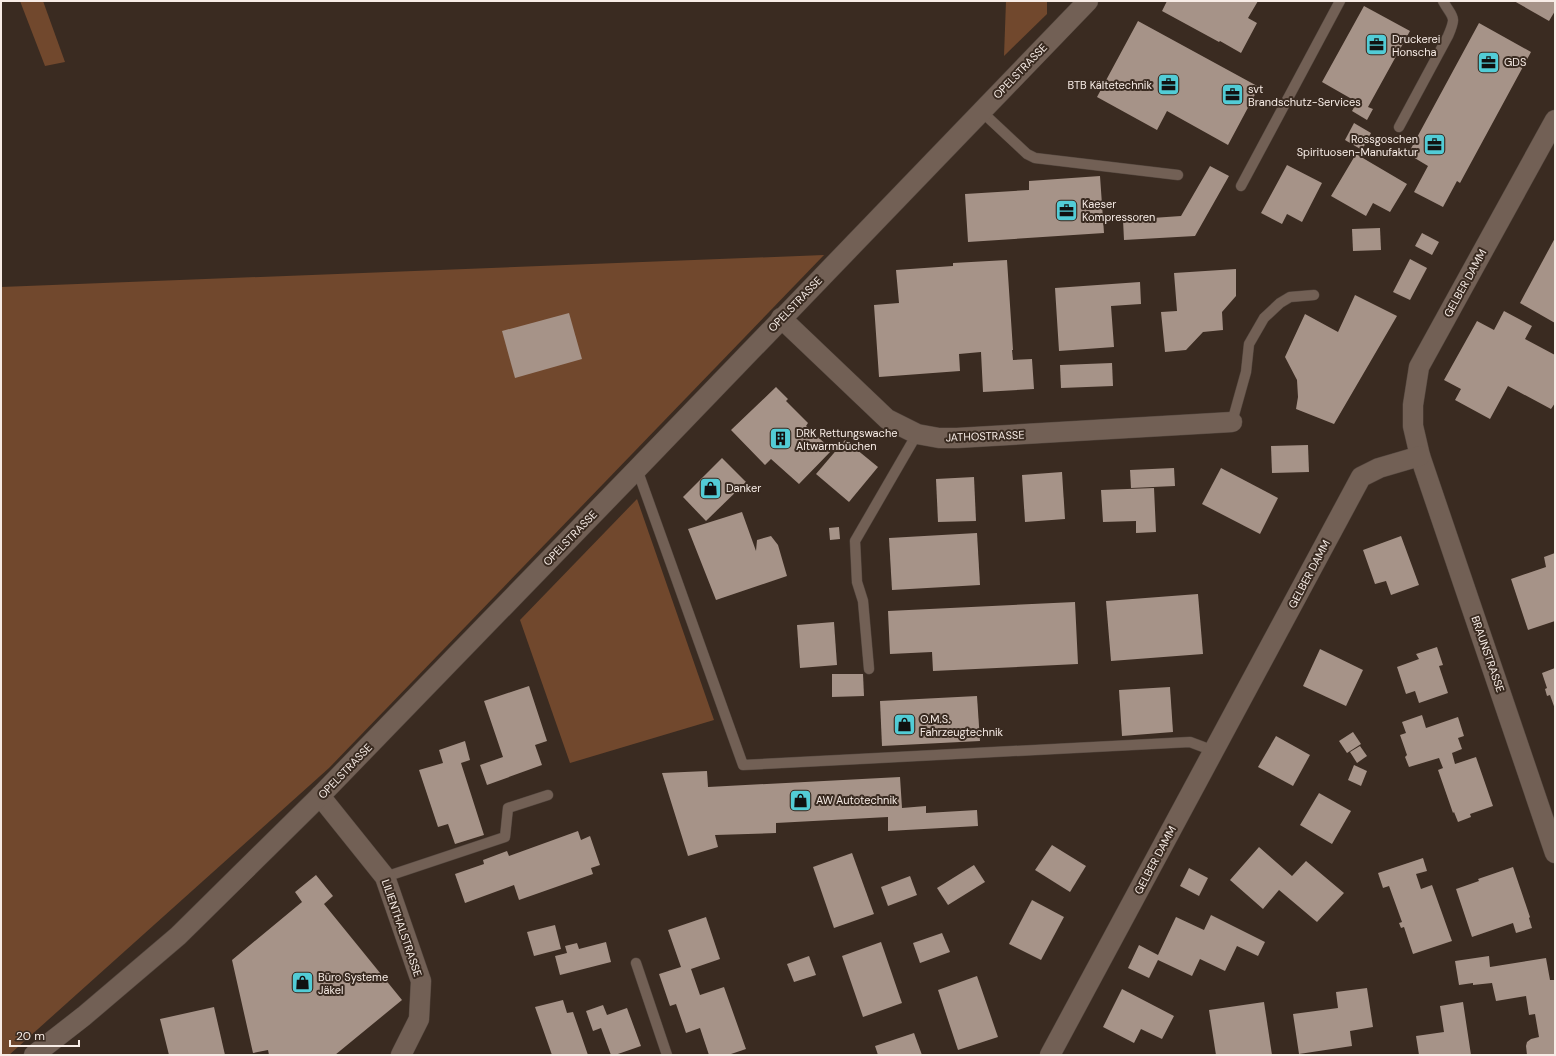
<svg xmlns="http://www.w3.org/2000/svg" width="1556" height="1056" font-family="'DM Sans',sans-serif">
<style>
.green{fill:#71482d}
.building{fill:#a69388}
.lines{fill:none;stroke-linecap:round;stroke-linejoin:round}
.lane-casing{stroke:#54473f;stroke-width:11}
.street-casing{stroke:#54473f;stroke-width:21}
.lane{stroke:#726055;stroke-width:10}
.street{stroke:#726055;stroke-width:20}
.labels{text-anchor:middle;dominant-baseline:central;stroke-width:4;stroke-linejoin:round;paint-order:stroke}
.poi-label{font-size:11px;fill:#f7ece6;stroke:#3a2b21;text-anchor:start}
.street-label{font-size:11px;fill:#f7ece6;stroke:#3a2b21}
</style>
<rect width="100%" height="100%" fill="#3a2b21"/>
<g class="green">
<polygon points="20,1 43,1 65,62 45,66"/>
<polygon points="1006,1 1047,1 1047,14 1004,56"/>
<polygon points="824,255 329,768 9,1055 1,1055 1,287"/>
<polygon points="637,499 714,720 570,763 520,620"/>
</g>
<g class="building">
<polygon points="1167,1 1258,1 1248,18 1257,23 1241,53 1220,41 1219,42 1162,11"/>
<polygon points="1514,1 1555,1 1555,11 1549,21"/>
<polygon points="1364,6 1410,31 1368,107 1373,109 1367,120 1352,111 1357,102 1322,82"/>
<polygon points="1138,21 1259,87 1228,145 1167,111 1157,130 1097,97"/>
<polygon points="1479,23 1531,52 1460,183 1457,181 1443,207 1414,192 1428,166 1408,154"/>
<polygon points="1354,123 1371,133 1362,150 1345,140"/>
<polygon points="1356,154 1407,184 1390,212 1373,203 1366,216 1331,196"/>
<polygon points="1287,165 1322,183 1302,222 1287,214 1282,224 1261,213"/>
<polygon points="1210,166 1229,176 1195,236 1124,240 1123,220 1181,216"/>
<polygon points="1100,176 1104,233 968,242 965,194 1029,190 1029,181"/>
<polygon points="1380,228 1381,250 1353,251 1352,229"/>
<polygon points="1422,233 1439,242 1432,255 1415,246"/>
<polygon points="1555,238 1555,323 1520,303"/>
<polygon points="1410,259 1427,268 1410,300 1393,292"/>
<polygon points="1007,260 1013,350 1012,350 1013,360 1032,359 1034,389 983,392 981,352 959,354 960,371 879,377 874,305 899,303 896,270 953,266 953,263"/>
<polygon points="1236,269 1236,296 1222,312 1223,330 1203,332 1186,350 1165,352 1161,312 1177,311 1174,273"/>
<polygon points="1140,282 1141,304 1111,306 1114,347 1059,351 1055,288"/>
<polygon points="1355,295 1397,316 1334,424 1296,409 1298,397 1297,380 1285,357 1305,314 1338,332"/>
<polygon points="1504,311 1532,326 1525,339 1555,355 1555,403 1551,409 1508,386 1490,419 1455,400 1461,389 1444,380 1477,321 1494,330"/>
<polygon points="569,313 582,359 515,378 502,331"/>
<polygon points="1112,363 1113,386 1061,388 1060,365"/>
<polygon points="776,387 788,399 786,401 808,423 806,426 832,450 799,484 771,459 765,465 731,430"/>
<polygon points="845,440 878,467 849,502 816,474"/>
<polygon points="1308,445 1309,472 1272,473 1271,446"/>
<polygon points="722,458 746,482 706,521 683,497"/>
<polygon points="1174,468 1175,486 1131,488 1130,470"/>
<polygon points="1221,468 1278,498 1260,534 1202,504"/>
<polygon points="1062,472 1065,519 1025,522 1022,475"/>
<polygon points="974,477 976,521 938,522 936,479"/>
<polygon points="1154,488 1156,532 1136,533 1136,521 1103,522 1101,490"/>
<polygon points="742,512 756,551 757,540 771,536 778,545 787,576 716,600 688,529"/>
<polygon points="839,527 840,539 830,540 829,528"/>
<polygon points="977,533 980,585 892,590 889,538"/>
<polygon points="1401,536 1419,585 1391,595 1386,581 1375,584 1363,550"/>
<polygon points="1555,553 1555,621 1528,630 1511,579 1546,567 1544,557"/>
<polygon points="1198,594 1203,654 1111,661 1106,601"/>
<polygon points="1075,602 1078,664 933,671 932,652 890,654 888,611"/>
<polygon points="834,622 837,665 800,668 797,625"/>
<polygon points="1437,647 1443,665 1439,666 1448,693 1419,703 1415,691 1406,694 1397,667 1419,659 1416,654"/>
<polygon points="1320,649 1363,670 1346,706 1303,686"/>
<polygon points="1555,668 1555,709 1550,695 1547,696 1545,689 1547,688 1542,673"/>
<polygon points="832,674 863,674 864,696 832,697"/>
<polygon points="529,686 547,741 535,745 542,765 487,785 480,765 503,757 484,701"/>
<polygon points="1170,687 1173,732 1122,736 1119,690"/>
<polygon points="977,696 980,741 882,746 880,701"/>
<polygon points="1422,715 1426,728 1458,717 1464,736 1458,738 1462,749 1452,753 1455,764 1476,757 1493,806 1470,814 1471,817 1458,822 1454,812 1453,813 1438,770 1443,768 1439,758 1409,767 1405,757 1407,755 1400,735 1406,733 1402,722"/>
<polygon points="1353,732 1361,744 1347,753 1339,741"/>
<polygon points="1276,736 1310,755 1293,786 1258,767"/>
<polygon points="465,741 470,760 461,763 484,835 455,844 448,824 438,827 419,770 443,763 439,750"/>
<polygon points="1360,746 1367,756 1357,763 1350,752"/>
<polygon points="1354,765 1367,771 1361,786 1348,780"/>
<polygon points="707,771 708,787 900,777 902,808 926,806 926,813 977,810 978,826 888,831 888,817 776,823 776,833 715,835 718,847 688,856 662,773"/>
<polygon points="1319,793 1351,811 1332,844 1300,825"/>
<polygon points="578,831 581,840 590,836 600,865 591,868 593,874 519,900 514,885 465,903 455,874 484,864 483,860 507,851 509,856"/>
<polygon points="1052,845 1086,866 1070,892 1035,870"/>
<polygon points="1259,847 1292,876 1306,861 1344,893 1317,922 1279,890 1263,909 1230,880"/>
<polygon points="852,853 874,914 834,928 813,867"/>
<polygon points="1423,858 1427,871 1416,874 1421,889 1432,885 1452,941 1413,954 1404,927 1401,928 1399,923 1402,922 1389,886 1383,888 1378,873"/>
<polygon points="974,865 985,882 948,905 937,888"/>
<polygon points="1513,867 1530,917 1529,918 1532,928 1516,933 1513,923 1472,937 1456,889 1479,881 1478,879"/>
<polygon points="1189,868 1208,878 1199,896 1180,886"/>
<polygon points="316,875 333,896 324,904 402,1000 335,1055 269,1055 268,1050 253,1053 232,960 302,902 295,892"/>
<polygon points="910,876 917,895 888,906 881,887"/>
<polygon points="1032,900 1064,917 1041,960 1009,944"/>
<polygon points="1211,915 1265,942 1258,956 1237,946 1225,971 1200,959 1192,976 1158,960 1149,978 1128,968 1139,945 1158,955 1176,917 1204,930"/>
<polygon points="706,917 720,959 691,969 700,995 724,987 746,1049 728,1055 709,1055 700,1028 686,1033 676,1004 670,1006 659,974 681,967 668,930"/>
<polygon points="555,925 561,949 534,956 527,932"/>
<polygon points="942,933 950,952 920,963 913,943"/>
<polygon points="606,942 611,962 560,975 555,956 567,953 565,946 577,943 579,949"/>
<polygon points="881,942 902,1003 863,1017 842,956"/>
<polygon points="809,956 816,975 794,982 787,964"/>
<polygon points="1489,956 1490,967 1546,958 1550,980 1554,980 1555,986 1555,1055 1527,1055 1526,1046 1527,1042 1531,1039 1539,1037 1535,1014 1529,1015 1526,996 1496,1001 1492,983 1473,985 1473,983 1459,985 1455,961"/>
<polygon points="977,976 998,1037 958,1050 938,990"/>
<polygon points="1367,988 1373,1027 1350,1031 1352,1046 1299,1054 1293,1014 1338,1008 1336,992"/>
<polygon points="1122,989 1174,1016 1162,1039 1141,1029 1134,1043 1103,1027"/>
<polygon points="563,1000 567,1013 573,1012 588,1055 552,1055 535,1007"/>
<polygon points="1264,1002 1272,1055 1216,1055 1209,1010"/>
<polygon points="1463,1002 1471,1055 1419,1055 1416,1036 1444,1032 1440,1006"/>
<polygon points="603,1005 607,1015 627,1008 641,1046 615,1055 611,1055 601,1028 593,1031 586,1011"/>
<polygon points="214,1007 225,1055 169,1055 160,1019"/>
<polygon points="914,1033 922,1055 878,1055 875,1046"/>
</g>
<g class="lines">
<defs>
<g id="lane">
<polyline points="981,111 1027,154 1035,158 1178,175"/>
<path d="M1399,127L1448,36C1457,15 1453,19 1443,1"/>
<polyline points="1241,186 1340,1"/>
<polyline points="1232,422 1246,372 1249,344 1264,318 1280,303 1290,297 1314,295"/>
<polyline points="637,469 743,765 1190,742 1214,751"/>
<polyline points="869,669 863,601 857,582 855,541 917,434"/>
<polyline points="385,877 505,837 508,808 548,795"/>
<polyline points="636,963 667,1055"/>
</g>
<g id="street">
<polyline points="1555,120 1419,367 1413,405 1413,426 1420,456 1555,853"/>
<polyline points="781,318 887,419 917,434 939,438 957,438 1232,422"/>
<polyline points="320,796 385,877 421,981 419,1019 401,1055"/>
<polyline points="34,1055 84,1016 178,936 320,796 637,469 1088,1"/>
<polyline points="1050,1055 1361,477 1379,468 1420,456"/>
</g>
</defs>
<use href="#lane" class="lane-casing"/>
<use href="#street" class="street-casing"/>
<use href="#lane" class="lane"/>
<use href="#street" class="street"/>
</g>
<defs>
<symbol id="office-square" viewBox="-11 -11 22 22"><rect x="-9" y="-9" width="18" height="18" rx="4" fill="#52ccd6" stroke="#3a2b21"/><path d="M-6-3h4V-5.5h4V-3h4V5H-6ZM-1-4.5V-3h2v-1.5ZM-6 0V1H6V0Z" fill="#111"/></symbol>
<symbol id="building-square" viewBox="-11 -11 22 22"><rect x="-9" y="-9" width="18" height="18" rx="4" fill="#52ccd6" stroke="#3a2b21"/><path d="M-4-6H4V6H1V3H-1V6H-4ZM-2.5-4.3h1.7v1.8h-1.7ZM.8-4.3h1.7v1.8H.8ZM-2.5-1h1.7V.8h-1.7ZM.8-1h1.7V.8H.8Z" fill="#111"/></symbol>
<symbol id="shop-square" viewBox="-11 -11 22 22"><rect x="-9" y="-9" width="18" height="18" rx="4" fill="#52ccd6" stroke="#3a2b21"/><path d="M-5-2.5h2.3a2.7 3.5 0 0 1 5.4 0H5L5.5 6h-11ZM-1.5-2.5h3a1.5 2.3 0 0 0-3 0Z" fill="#111"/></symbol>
</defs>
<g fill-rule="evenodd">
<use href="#office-square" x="1364" y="32" width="25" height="25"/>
<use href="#office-square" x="1476" y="50" width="25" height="25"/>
<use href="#office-square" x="1156" y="72" width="25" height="25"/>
<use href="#office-square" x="1220" y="82" width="25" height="25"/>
<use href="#office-square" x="1422" y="132" width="25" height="25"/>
<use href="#office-square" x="1054" y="198" width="25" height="25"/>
<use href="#building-square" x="768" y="426" width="25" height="25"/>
<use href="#shop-square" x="698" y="476" width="25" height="25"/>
<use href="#shop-square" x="892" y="712" width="25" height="25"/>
<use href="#shop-square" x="788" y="788" width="25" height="25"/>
<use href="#shop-square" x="290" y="970" width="25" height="25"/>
</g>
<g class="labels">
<g class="poi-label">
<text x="1392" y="39">Druckerei<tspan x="1392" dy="13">Honscha</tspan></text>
<text x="1504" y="62">GDS</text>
<text x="1152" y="85" text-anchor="end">BTB Kältetechnik</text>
<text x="1248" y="89">svt<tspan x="1248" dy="13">Brandschutz-Services</tspan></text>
<text x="1418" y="139" text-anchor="end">Rossgoschen<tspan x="1418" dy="13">Spirituosen-Manufaktur</tspan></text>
<text x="1082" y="204">Kaeser<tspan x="1082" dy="13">Kompressoren</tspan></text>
<text x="796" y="433">DRK Rettungswache<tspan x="796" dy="13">Altwarmbüchen</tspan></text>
<text x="726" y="488">Danker</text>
<text x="920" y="719">O.M.S.<tspan x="920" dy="13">Fahrzeugtechnik</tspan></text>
<text x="816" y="800">AW Autotechnik</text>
<text x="318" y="977">Büro Systeme<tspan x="318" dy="13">Jäkel</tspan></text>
</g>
<g class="street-label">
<text transform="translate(1020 71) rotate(-46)">OPELSTRASSE</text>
<text transform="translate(1465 283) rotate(-61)">GELBER DAMM</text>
<text transform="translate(795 304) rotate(-46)">OPELSTRASSE</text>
<text transform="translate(985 436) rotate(-2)">JATHOSTRASSE</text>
<text transform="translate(570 538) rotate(-46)">OPELSTRASSE</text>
<text transform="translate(1309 574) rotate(-62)">GELBER DAMM</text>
<text transform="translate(1488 654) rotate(71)">BRAUNSTRASSE</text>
<text transform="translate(345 771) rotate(-46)">OPELSTRASSE</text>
<text transform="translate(1155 860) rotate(-62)">GELBER DAMM</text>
<text transform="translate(402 928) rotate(71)">LILIENTHALSTRASSE</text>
</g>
</g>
<rect width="1556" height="1056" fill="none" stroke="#f7ece6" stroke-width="4"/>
<path d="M10 1040v6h69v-6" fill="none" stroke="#f7ece6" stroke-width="2"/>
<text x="16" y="1040" font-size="12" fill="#f7ece6" stroke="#3a2b21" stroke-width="3" paint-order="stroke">20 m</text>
</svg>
